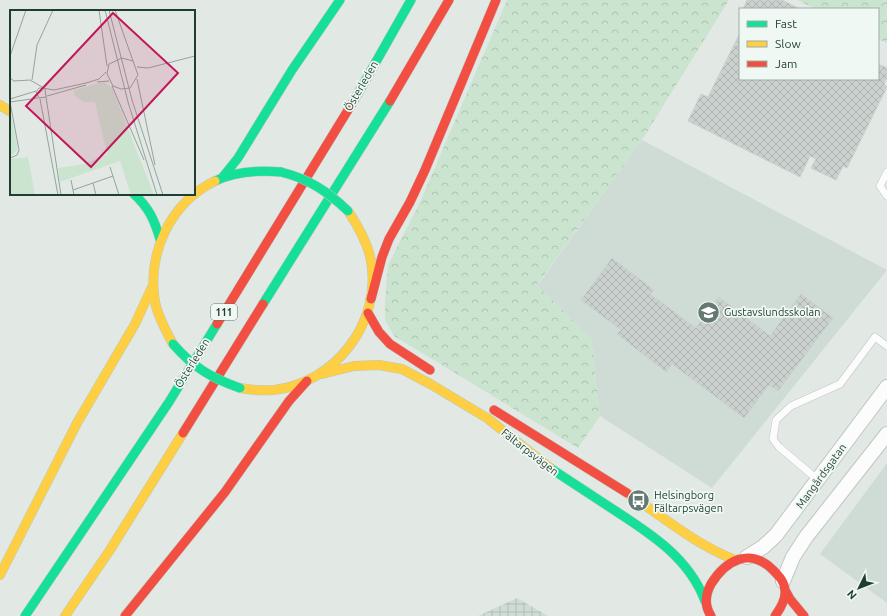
<svg xmlns="http://www.w3.org/2000/svg" width="887" height="616" font-family="Ubuntu,sans-serif">
  <defs>
    <pattern id="industrial-grid" width="8" height="8" patternUnits="userSpaceOnUse"><rect width="8" height="8" fill="#cfdbd5"/><path d="M0 4h8M4 0v8" fill="none" stroke="#b1bdb7"/></pattern>
    <pattern id="park-crowns" width="20" height="18" patternUnits="userSpaceOnUse"><rect width="20" height="18" fill="#cae4d0"/><path d="M2 6a3 3 0 1 1 6 0M12 15a3 3 0 1 1 6 0" fill="none" stroke="#adc4b3"/></pattern>
    <pattern id="building-cross-hatch" width="8" height="8" patternUnits="userSpaceOnUse"><rect width="8" height="8" fill="#cad1ce"/><path d="M0 0l8 8M0 8l8-8" fill="none" stroke="#adb4b1"/></pattern>
  </defs>
  <rect width="100%" height="100%" fill="#e2e9e5"/>
  <path fill="#cfdbd5" d="M642,140L887,270L712,488L600,416L591,338L537,286Z
    M887,463V603L820,554Z"/>
  <path fill="url(#industrial-grid)" d="M517,598L548,616H478Z"/>
  <path fill="url(#park-crowns)" d="M507,0H729L642,140L537,285L591,338L600,416L578,448L394,336L385,320V301L388,265L420,202Z
    M797,0H887V43L878,39V9H816Z"/>
  <path fill="url(#building-cross-hatch)" stroke="#cbd2ce" d="M747,0H782L800,9H743Z
    M740,33V79H878V64L887,68V78L884,84L887,87L847,168L843,166L836,180L811,168L816,159L810,156L800,177L688,121L701,94L708,97Z
    M612,258L654,290L650,294L696,328L719,297L770,336L801,294L833,318L778,391L769,385L744,418L672,364L666,372L617,334L621,330L581,300Z"/>
  <g fill="none" stroke-linecap="round" stroke-linejoin="round">
    <defs>
      <path id="lane" d="M887,172L880,186L887,196
        M817,479L779,447L773,439L776,420L791,406L840,384L875,337L887,346"/>
      <path id="street" d="M747,557L763,547L776,535L887,387
        M783,581L793,557L806,537L887,434"/>
      <path id="fast" d="M356,97L411,0
        M222,178L238,158L292,70L340,0
        M215,181C236,171 258,170 281,172
        M134,194C149,208 154,219 160,239
        M263,304L390,101
        M550,468C570,481 591,495 611,508C648,532 689,557 705,601
        M25,616L169,402L217,324"/>
      <path id="slow" d="M0,105L11,112
        M173,344C166,331 158,317 155,302C147,253 170,203 215,181
        M322,374L354,366L379,365L402,369L432,385L487,418L550,468
        M240,388C251,390 262,391 274,390C335,383 382,323 371,261C368,243 358,226 348,211
        M627,493C663,517 695,544 735,560
        M0,575L77,423L135,324L153,285
        M65,616L110,550L183,433"/>
      <path id="jam" d="M390,101L449,0
        M371,299L382,257L389,239L410,202L425,170L496,0
        M368,313L379,332L390,344L430,370
        M217,324L356,97
        M494,410L627,493
        M183,433L263,304
        M785,590L790,599L804,616
        M125,616L225,492L289,401L307,381
        M711,616C704,605 705,595 711,584C726,560 750,547 773,570C779,576 785,582 785,591C786,600 780,609 775,616"/>
    </defs>
    <use href="#lane" stroke="#bfc6c2" stroke-width="8"/>
    <use href="#street" stroke="#bfc6c2" stroke-width="16"/>
    <use href="#fast" stroke="#bec6c2" stroke-width="10"/>
    <use href="#slow" stroke="#bec6c2" stroke-width="10"/>
    <use href="#jam" stroke="#bec6c2" stroke-width="10"/>
    <use href="#lane" stroke="#fbfcfb" stroke-width="7"/>
    <use href="#street" stroke="#fbfcfb" stroke-width="14"/>
    <use href="#fast" stroke="#16e098" stroke-width="9"/>
    <use href="#slow" stroke="#ffcf43" stroke-width="9"/>
    <use href="#jam" stroke="#f24e42" stroke-width="9"/>
    <defs>
      <path id="fast-bridge" d="M281,172C309,179 327,191 348,211
        M173,344C193,367 211,378 240,388"/>
    </defs>
    <use href="#fast-bridge" stroke="#bec6c2" stroke-width="10" stroke-linecap="butt"/>
    <use href="#fast-bridge" stroke="#16e098" stroke-width="9"/>
  </g>
  <defs>
    <symbol id="school-disc" viewBox="-11 -11 22 22"><circle r="9.5" fill="#637971" stroke="#f0f8f3"/><path d="M0-5L7-2L0 1L-7-2ZM-4 1L0 2.5L4 1V4Q0 6-4 4Z" fill="#fff"/></symbol>
    <symbol id="bus-disc" viewBox="-11 -11 22 22"><circle r="9.5" fill="#637971" stroke="#f0f8f3"/><path d="M-5-6H5V4H4V6H2V4H-2V6H-4V4H-5ZM-3.5-4V0h7V-4ZM-3.5 1.2v1.5H-2V1.2ZM2 1.2v1.5H3.5V1.2Z" fill="#fff"/></symbol>
  </defs>
  <g fill-rule="evenodd">
    <use href="#school-disc" x="696" y="300" width="25" height="25"/>
    <use href="#bus-disc" x="626" y="488" width="25" height="25"/>
  </g>
  <g text-anchor="middle" stroke-width="3.5" stroke-linejoin="round" paint-order="stroke">
    <rect fill="#f0f8f3" stroke="#5e756c" stroke-width="1" x="211" y="304" width="26" height="16" rx="3"/>
    <g font-size="10" font-weight="bold" fill="#1f3d32">
      <text x="224" y="316">111</text>
    </g>
    <g font-size="11" fill="#1f3d32" stroke="#f0f8f3">
      <text transform="translate(361 86) rotate(-60)" y="4">Österleden</text>
      <text transform="translate(192 363) rotate(-58)" y="4">Österleden</text>
      <text transform="translate(530 452) rotate(38)" y="4">Fältarpsvägen</text>
      <text transform="translate(821 476) rotate(-54)" y="4">Mangårdsgatan</text>
    </g>
    <g font-size="11" fill="#1f3d32" stroke="#f0f8f3" text-anchor="start">
      <text x="724" y="316">Gustavslundsskolan</text>
      <text x="654" y="499">Helsingborg<tspan x="654" dy="13">Fältarpsvägen</tspan></text>
    </g>
  </g>
  <g transform="translate(10 10)">
    <rect width="185" height="185" fill="#e2e9e5"/>
    <path d="M11,148L17,185H0V149Z" fill="#cae4d0"/>
    <path d="M0,99L7,135V141L0,146Z" fill="#cae4d0"/>
    <path d="M94,72L102,78L144,185H121L110,151L50,172L48,158L74,154L97,144L85,92H74L65,86L64,80ZM18,147L21,163L25,185H17L11,148Z" fill="#cae4d0"/>
    <path fill="none" stroke="#94a49d" stroke-width="1" d="M89,0L97,56M95,0L118,92L147,185M99,0L122,90L153,185M105,0L128,65L120,78L111,79L103,76L97,64L99,54L112,48L123,51M0,46L16,0M127,57L138,58L185,46M0,68L4,71L20,70L34,78M127,69L145,155M22,70L27,35L43,0M87,72L99,71M102,76L134,150M35,79L36,87L29,88L26,82L29,78H33L44,80L76,73L89,69L96,62M37,86L76,75M36,87L51,185M0,89L26,81M30,89L48,185M0,92L9,140L7,145L0,148M0,92L28,88M100,157L109,185M61,170L64,185M83,173L86,185M63,180L103,166"/>
    <path fill="#c2185b" fill-opacity="0.15" stroke="#c2185b" stroke-width="2" d="M103,3L168,63L81,157L16,96Z"/>
    <rect width="185" height="185" fill="none" stroke="#1f3d32" stroke-width="2"/>
  </g>
  <rect x="739" y="8" width="140" height="72" fill="#f0f8f3" stroke="#9cada6"/>
  <rect x="747" y="21" width="20" height="6" fill="#16e098" stroke="#9cada6"/>
  <text x="775" y="28" font-size="12" fill="#1f3d32">Fast</text>
  <rect x="747" y="41" width="20" height="6" fill="#ffcf43" stroke="#9cada6"/>
  <text x="775" y="48" font-size="12" fill="#1f3d32">Slow</text>
  <rect x="747" y="61" width="20" height="6" fill="#f24e42" stroke="#9cada6"/>
  <text x="775" y="68" font-size="12" fill="#1f3d32">Jam</text>
  <g transform="translate(859 588) rotate(227)" stroke="#f0f8f3" stroke-width="3" paint-order="stroke">
  <path d="M0-3L7 15L0 10L-7 15Z" fill="#1f3d32"/>
  <text y="-6" font-size="11" font-weight="bold" text-anchor="middle" fill="#1f3d32">N</text>
  </g>
</svg>
